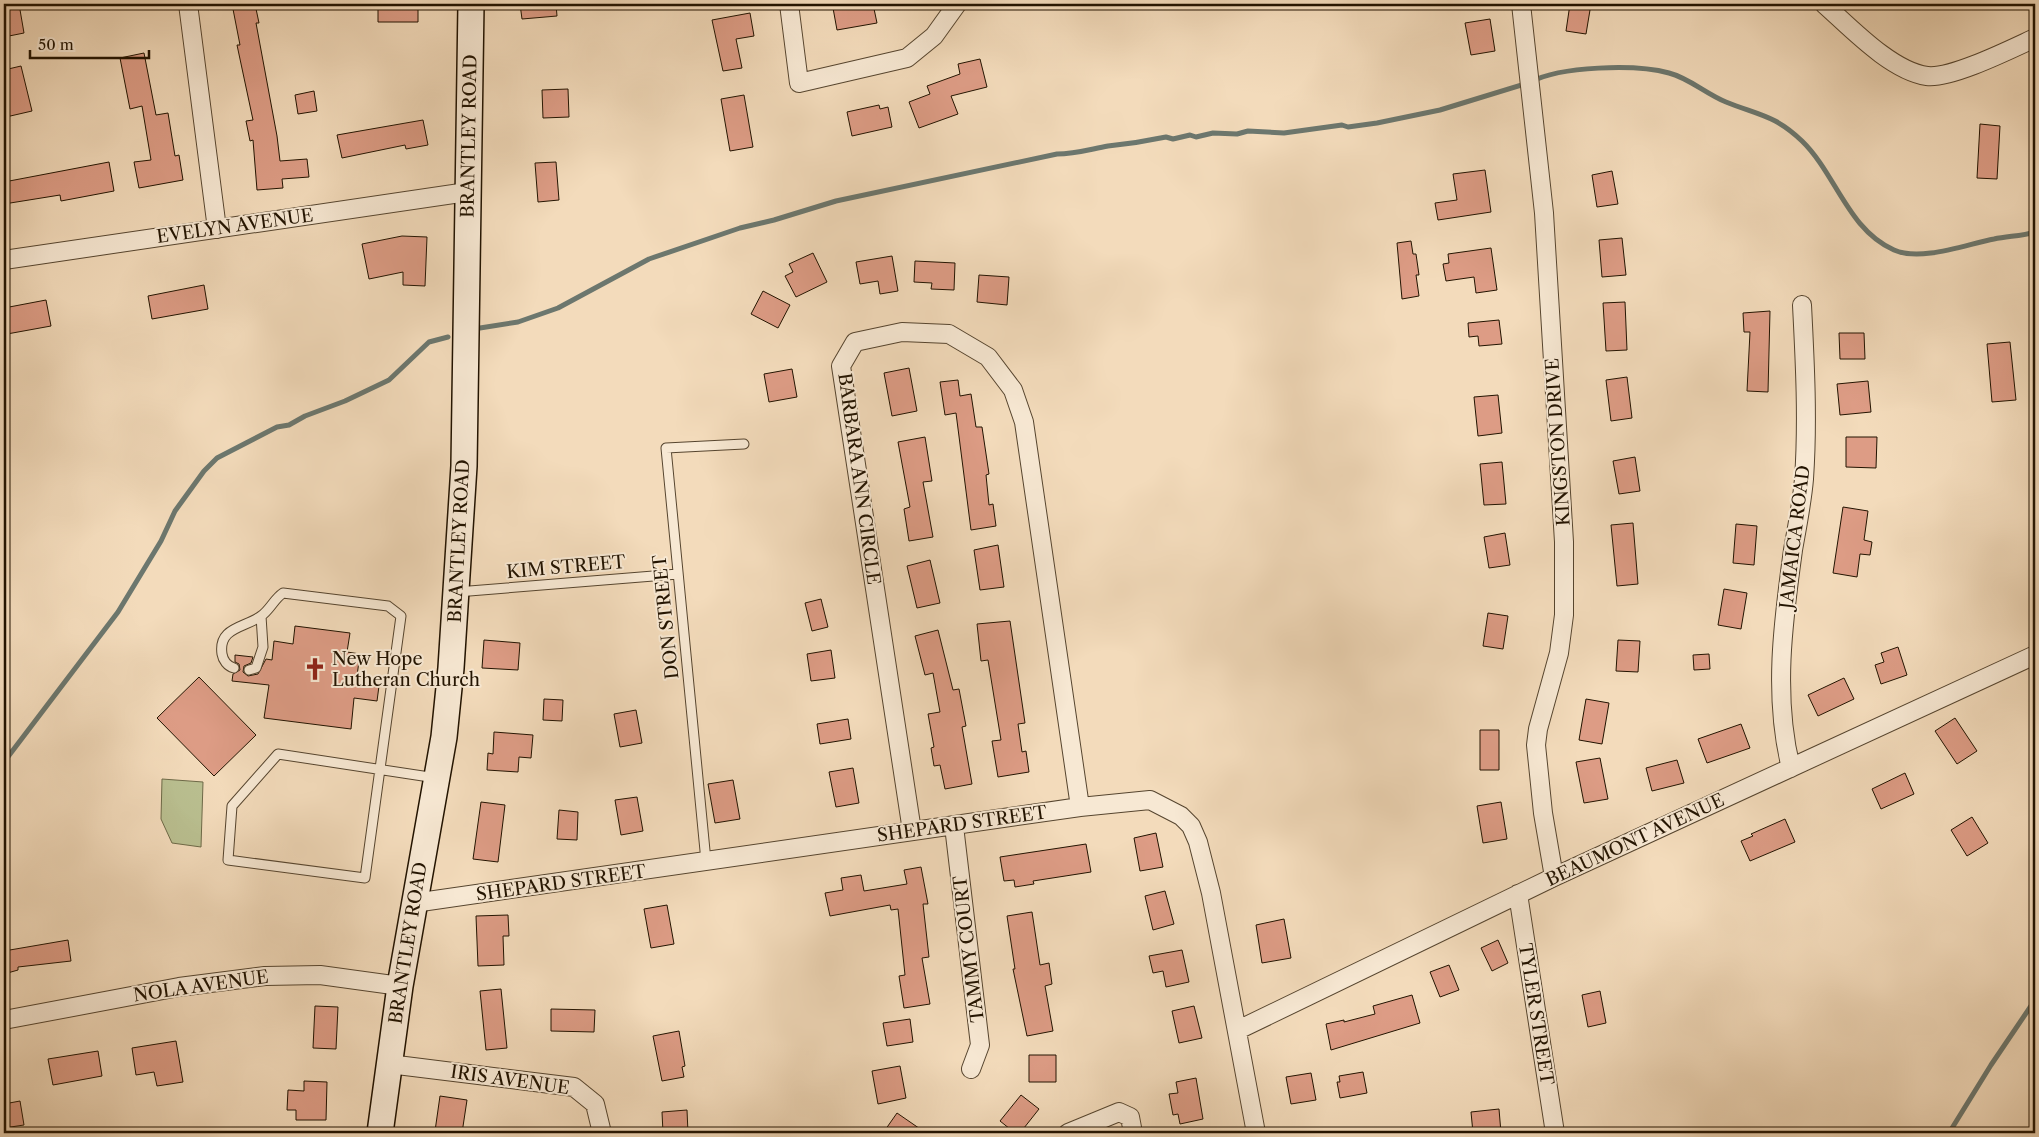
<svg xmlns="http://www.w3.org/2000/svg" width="2039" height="1137" font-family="'Libre Caslon Text',serif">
  <rect width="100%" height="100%" fill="#f3dbbb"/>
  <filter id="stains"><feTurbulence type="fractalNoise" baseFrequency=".004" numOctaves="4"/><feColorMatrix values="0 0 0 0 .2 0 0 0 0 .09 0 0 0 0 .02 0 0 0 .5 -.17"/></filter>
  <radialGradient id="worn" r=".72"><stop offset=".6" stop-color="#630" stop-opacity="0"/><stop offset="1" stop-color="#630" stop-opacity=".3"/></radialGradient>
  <path fill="#bac091" stroke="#6e6a48" d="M162,779L203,782L201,847L172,843L161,819Z"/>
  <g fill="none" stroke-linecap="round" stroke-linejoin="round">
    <path stroke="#6c776e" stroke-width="5" d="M480,328L518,322L558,308L649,259L740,228L774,220L836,201L1057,154C1075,154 1091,149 1108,146C1128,144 1147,141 1166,137L1173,139L1190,135L1196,137L1213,133L1237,134L1248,131L1284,133L1342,125L1348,127L1377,123L1440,110L1531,82C1560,66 1636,64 1669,73C1689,78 1706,94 1726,102C1758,115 1775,115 1802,141C1836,174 1848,230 1894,250C1921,262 1967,244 1994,239C2008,236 2022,236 2035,232
      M4,762L118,612L161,541L175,511L204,471L217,458L277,427L289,425L305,416L345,401L389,380L429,342L448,337
      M1949,1133L1991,1065L2035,1000"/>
  </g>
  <path fill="#dd9c85" stroke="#221300" d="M4,4H19L24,33L4,37Z
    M232,4H255L259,23H256L277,136L280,161L307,159L309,177L282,179L283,188L257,190L253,140L250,141L246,121L253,120L237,45H240Z
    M378,4H418V22H378Z
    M520,4H556L557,16L522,19Z
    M858,4H873L877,23L837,30L833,8Z
    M1570,4H1591L1586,34L1566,31Z
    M750,13L754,36L736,39L742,68L723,71L712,20Z
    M1490,19L1495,51L1471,55L1465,23Z
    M144,53L156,115L168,113L175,156L179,155L183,180L139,188L134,162L151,160L142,106L130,109L120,58Z
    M980,59L987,87L951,96L958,114L919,128L909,102L930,94L927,86L960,74L958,64Z
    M21,66L32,111L6,117L4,106V70Z
    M568,89L569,117L543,118L542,90Z
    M314,91L317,111L298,114L295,95Z
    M744,95L753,147L730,151L721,99Z
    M879,105L880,109L888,107L892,127L852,136L847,112Z
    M423,120L428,145L406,149L405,145L342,158L337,135Z
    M1980,124L2000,126L1997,179L1977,178Z
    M109,162L114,191L61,201L60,195L4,204V182Z
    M556,162L559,200L538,202L535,163Z
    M1485,170L1491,212L1438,220L1435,203L1457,200L1453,174Z
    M1612,171L1618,204L1597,207L1592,175Z
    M402,236L427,237L425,286L403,285V272L369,279L362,244Z
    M1622,238L1626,275L1602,277L1599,240Z
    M1411,241L1413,254H1416L1419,275H1416L1419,296L1402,299L1397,243Z
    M1491,248L1497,290L1476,293L1474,277L1446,281L1443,264L1449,263L1448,254Z
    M813,253L827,282L796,297L785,276L793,272L789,264Z
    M892,256L898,291L880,294L878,281L860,284L856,262Z
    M915,261L955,263L954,290L931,289L932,283L914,282Z
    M979,275L1009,277L1007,305L977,302Z
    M204,285L208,309L152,319L148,296Z
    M763,291L790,305L778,328L751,314Z
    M46,300L51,326L7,334L4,308Z
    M1625,302L1627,350L1606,351L1603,303Z
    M1770,311L1768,392L1747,391L1750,332H1744L1743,313Z
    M1499,320L1502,344L1479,346L1478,336L1469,337L1468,323Z
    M1839,333H1864L1865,359H1840Z
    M2010,342L2016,400L1992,402L1987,344Z
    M909,368L917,411L892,416L884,373Z
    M792,369L797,397L769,402L764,374Z
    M1627,377L1632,418L1611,421L1606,380Z
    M958,380L960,396L971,394L976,427H982L989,474L986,475L989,505L993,504L996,526L971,530L956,413L945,415L940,382Z
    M1868,381L1871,412L1840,415L1837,384Z
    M1498,395L1502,433L1478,436L1474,397Z
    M925,437L932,481L923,482L933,537L909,541L904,509L910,507L898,442Z
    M1846,437H1877L1876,468L1846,467Z
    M1635,457L1640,491L1619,494L1613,461Z
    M1502,462L1506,504L1484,505L1480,464Z
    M1843,507L1868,511L1864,540L1872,542L1870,555L1860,554L1857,577L1833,573Z
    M1633,523L1638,584L1617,586L1611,525Z
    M1736,524L1757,526L1754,565L1733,563Z
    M1505,533L1510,565L1489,568L1484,537Z
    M998,545L1004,587L980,590L974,550Z
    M930,560L940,603L917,608L907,566Z
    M1724,589L1747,593L1741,629L1718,625Z
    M821,599L828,627L812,631L805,603Z
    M1488,613L1508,616L1503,649L1483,646Z
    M1010,621L1025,723L1018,724L1022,752L1026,751L1029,772L998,777L992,741L1001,740L988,660L981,661L977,624Z
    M295,626L350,633L347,652L360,654L356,683L379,686L377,701L354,698L351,729L264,718L269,685L232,681L233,674L240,670L239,664L235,662V655L253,657L251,663L244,666L243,672L248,676L258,674L266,659L272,660L274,641L293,644Z
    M938,630L953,690L959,689L966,726L962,727L972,784L945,789L940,765L934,766L931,748L934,747L928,714L940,712L933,673L925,675L915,636Z
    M484,640L520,643L518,670L482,668Z
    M1618,640L1640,641L1638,672L1616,671Z
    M1898,647L1907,675L1881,684L1875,665L1884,662L1881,653Z
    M831,650L835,678L811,681L807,654Z
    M1709,654L1710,669L1694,670L1693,655Z
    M199,677L256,735L214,776L157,718Z
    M1844,678L1854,699L1818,716L1808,695Z
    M544,699L563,700L562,721L543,720Z
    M1586,699L1609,703L1602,744L1579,740Z
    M636,710L642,743L620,747L614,714Z
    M1955,718L1977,751L1957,764L1935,731Z
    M848,719L851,739L820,744L817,724Z
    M1741,724L1750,748L1707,763L1698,739Z
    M1480,730H1499V770H1480Z
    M494,732L533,735L531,758L519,757L518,772L487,770L488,753L493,754Z
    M1600,758L1608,799L1584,803L1576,762Z
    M1677,760L1684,783L1652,791L1646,768Z
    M853,768L859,803L836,807L829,772Z
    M1905,773L1914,794L1881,809L1872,789Z
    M733,780L740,819L715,823L708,784Z
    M637,797L643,831L621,835L615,800Z
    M481,802L505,805L498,862L473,859Z
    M1501,802L1507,839L1483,843L1477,806Z
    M559,810L578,812L577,840L557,839Z
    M1972,817L1988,843L1967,856L1951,830Z
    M1785,819L1795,842L1750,861L1741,841L1753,836L1751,834Z
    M1156,833L1163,867L1140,871L1134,838Z
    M1086,844L1091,872L1033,881L1034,884L1015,887L1014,880L1004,881L1000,857Z
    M921,867L928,904H923L929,957L922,958L930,1004L904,1008L899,976L905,975L898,909L891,910L890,905L830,916L825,893L843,890L841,878L861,875L864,891L907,884L904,870Z
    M1165,891L1174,924L1153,930L1145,896Z
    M667,905L674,944L651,948L644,909Z
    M1032,912L1040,965L1049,963L1052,984L1045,986L1053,1031L1027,1036L1013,969H1015L1007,916Z
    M508,915L509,936H503L504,965L478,966L476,916Z
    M1284,919L1291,958L1262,963L1256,925Z
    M68,940L71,961L18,967V970L4,974V951Z
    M1498,940L1508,963L1492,971L1481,948Z
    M1182,950L1189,982L1166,987L1163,971L1153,973L1149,956Z
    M1449,965L1459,990L1440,997L1430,972Z
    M501,989L507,1048L486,1050L480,991Z
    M1600,991L1606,1023L1588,1027L1582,995Z
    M1412,995L1420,1023L1331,1050L1326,1024L1344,1020V1022L1375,1014L1373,1006Z
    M315,1006L338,1007L336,1049L313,1048Z
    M1194,1006L1202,1038L1179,1043L1172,1011Z
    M551,1009L595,1010L594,1032L551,1031Z
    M910,1019L913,1042L887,1046L883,1023Z
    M679,1031L685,1066L682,1067L684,1077L662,1081L653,1036Z
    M176,1041L183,1082L157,1086L154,1072L136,1075L132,1048Z
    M98,1051L102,1076L53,1085L48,1059Z
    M1029,1055H1056V1082H1029Z
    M900,1066L906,1098L878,1104L872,1071Z
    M1363,1072L1367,1093L1340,1098L1337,1082H1340L1339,1076Z
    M1311,1073L1316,1100L1291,1104L1286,1077Z
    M1196,1078L1203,1119L1180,1124L1178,1114L1173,1115L1169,1094L1178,1093L1176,1082Z
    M304,1081L327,1082L326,1120H296V1110H287L288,1090L304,1091Z
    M1021,1095L1039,1109L1020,1133H1015L1000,1121Z
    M440,1096L467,1100L462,1133L435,1131Z
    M20,1101L24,1125L4,1128V1104Z
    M1499,1109L1501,1133H1473L1471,1112Z
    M687,1110L688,1133H663L662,1112Z
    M897,1113L926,1133H883Z"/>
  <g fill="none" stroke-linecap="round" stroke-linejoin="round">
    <defs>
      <path id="lane" d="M457,592L678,574
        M234,668C227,666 223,660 222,654C218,627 245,628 261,616C270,610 274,599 283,593L388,606L401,616L365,878L228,860L232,806L278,754L436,778
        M249,670L256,668L263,647L261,616
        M706,861L666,448L744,444"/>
      <path id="street" d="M188,4L217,229
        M789,4L799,83L907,58L934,36L957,4
        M1521,4L1544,213L1564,542V615L1559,653L1538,729L1536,745L1543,813L1554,877
        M1824,4C1850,27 1891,71 1927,76C1951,79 2011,49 2035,38
        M4,260L467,192
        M1791,768C1773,697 1783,622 1793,550C1797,527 1802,503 1804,479C1808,421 1805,363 1802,305
        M954,826L980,1045L971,1069
        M912,831L841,366L855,342L902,332L949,334L988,357L1013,390L1024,422L1080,807
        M1518,894L1555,1133
        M414,903L1080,807L1150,800L1181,816L1191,826L1198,842L1211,893L1256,1133
        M4,1020L179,987L265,976L320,975L400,986
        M1238,1030L1554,877L2035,655
        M389,1064L574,1087L595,1104L602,1133
        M1068,1133L1119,1112L1130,1117L1133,1133"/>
      <path id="secondary" d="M380,1133L400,986L444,737L451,668L464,466L471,4"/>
    </defs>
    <use href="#lane" stroke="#56452f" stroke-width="11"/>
    <use href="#street" stroke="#56452f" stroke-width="20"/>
    <use href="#secondary" stroke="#221300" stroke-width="28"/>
    <use href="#lane" stroke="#f7e8d3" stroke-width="9"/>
    <use href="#street" stroke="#f7e8d3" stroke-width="18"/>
    <use href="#secondary" stroke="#f7e8d3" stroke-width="25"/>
  </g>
  <defs>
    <symbol id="church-bare" viewBox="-9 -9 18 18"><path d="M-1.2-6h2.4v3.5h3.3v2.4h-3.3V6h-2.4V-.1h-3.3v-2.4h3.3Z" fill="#8f2418" stroke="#f7e8d3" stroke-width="2.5" paint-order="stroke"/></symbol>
  </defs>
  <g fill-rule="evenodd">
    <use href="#church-bare" x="299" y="653" width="32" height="32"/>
  </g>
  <g text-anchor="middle" stroke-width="4" stroke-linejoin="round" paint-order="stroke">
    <g font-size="18" fill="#221300" stroke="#f7e8d3">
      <text transform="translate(469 136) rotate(-89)" y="6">BRANTLEY ROAD</text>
      <text transform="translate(235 226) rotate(-8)" y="6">EVELYN AVENUE</text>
      <text transform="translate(1558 442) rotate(-94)" y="6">KINGSTON DRIVE</text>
      <text transform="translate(859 479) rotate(82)" y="6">BARBARA ANN CIRCLE</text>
      <text transform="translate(1795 537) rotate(-83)" y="6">JAMAICA ROAD</text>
      <text transform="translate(459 541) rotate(-87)" y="6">BRANTLEY ROAD</text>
      <text transform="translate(566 567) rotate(-5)" y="6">KIM STREET</text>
      <text transform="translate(666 617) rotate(-96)" y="6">DON STREET</text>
      <text transform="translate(962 824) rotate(-8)" y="6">SHEPARD STREET</text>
      <text transform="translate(1635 840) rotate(-25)" y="6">BEAUMONT AVENUE</text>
      <text transform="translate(561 883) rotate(-8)" y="6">SHEPARD STREET</text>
      <text transform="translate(408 943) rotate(-81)" y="6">BRANTLEY ROAD</text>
      <text transform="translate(969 949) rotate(-97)" y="6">TAMMY COURT</text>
      <text transform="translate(201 986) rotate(-8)" y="6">NOLA AVENUE</text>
      <text transform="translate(1536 1014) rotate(81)" y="6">TYLER STREET</text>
      <text transform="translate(510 1080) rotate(8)" y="6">IRIS AVENUE</text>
    </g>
    <g font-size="18" fill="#221300" stroke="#f7e8d3" text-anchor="start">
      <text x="332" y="665">New Hope<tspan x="332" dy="21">Lutheran Church</tspan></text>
    </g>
  </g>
  <rect width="2039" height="1137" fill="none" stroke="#f3dbbb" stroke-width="20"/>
  <rect x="5" y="5" width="2029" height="1127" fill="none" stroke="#221300" stroke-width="2.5"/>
  <rect x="10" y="10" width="2019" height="1117" fill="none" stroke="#221300"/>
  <path d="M30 50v8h119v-8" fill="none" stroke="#221300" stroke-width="2.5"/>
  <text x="38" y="50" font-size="15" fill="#221300" stroke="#f7e8d3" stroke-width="4" paint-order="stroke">50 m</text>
  <rect width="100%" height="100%" filter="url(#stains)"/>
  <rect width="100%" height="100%" fill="url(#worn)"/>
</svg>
